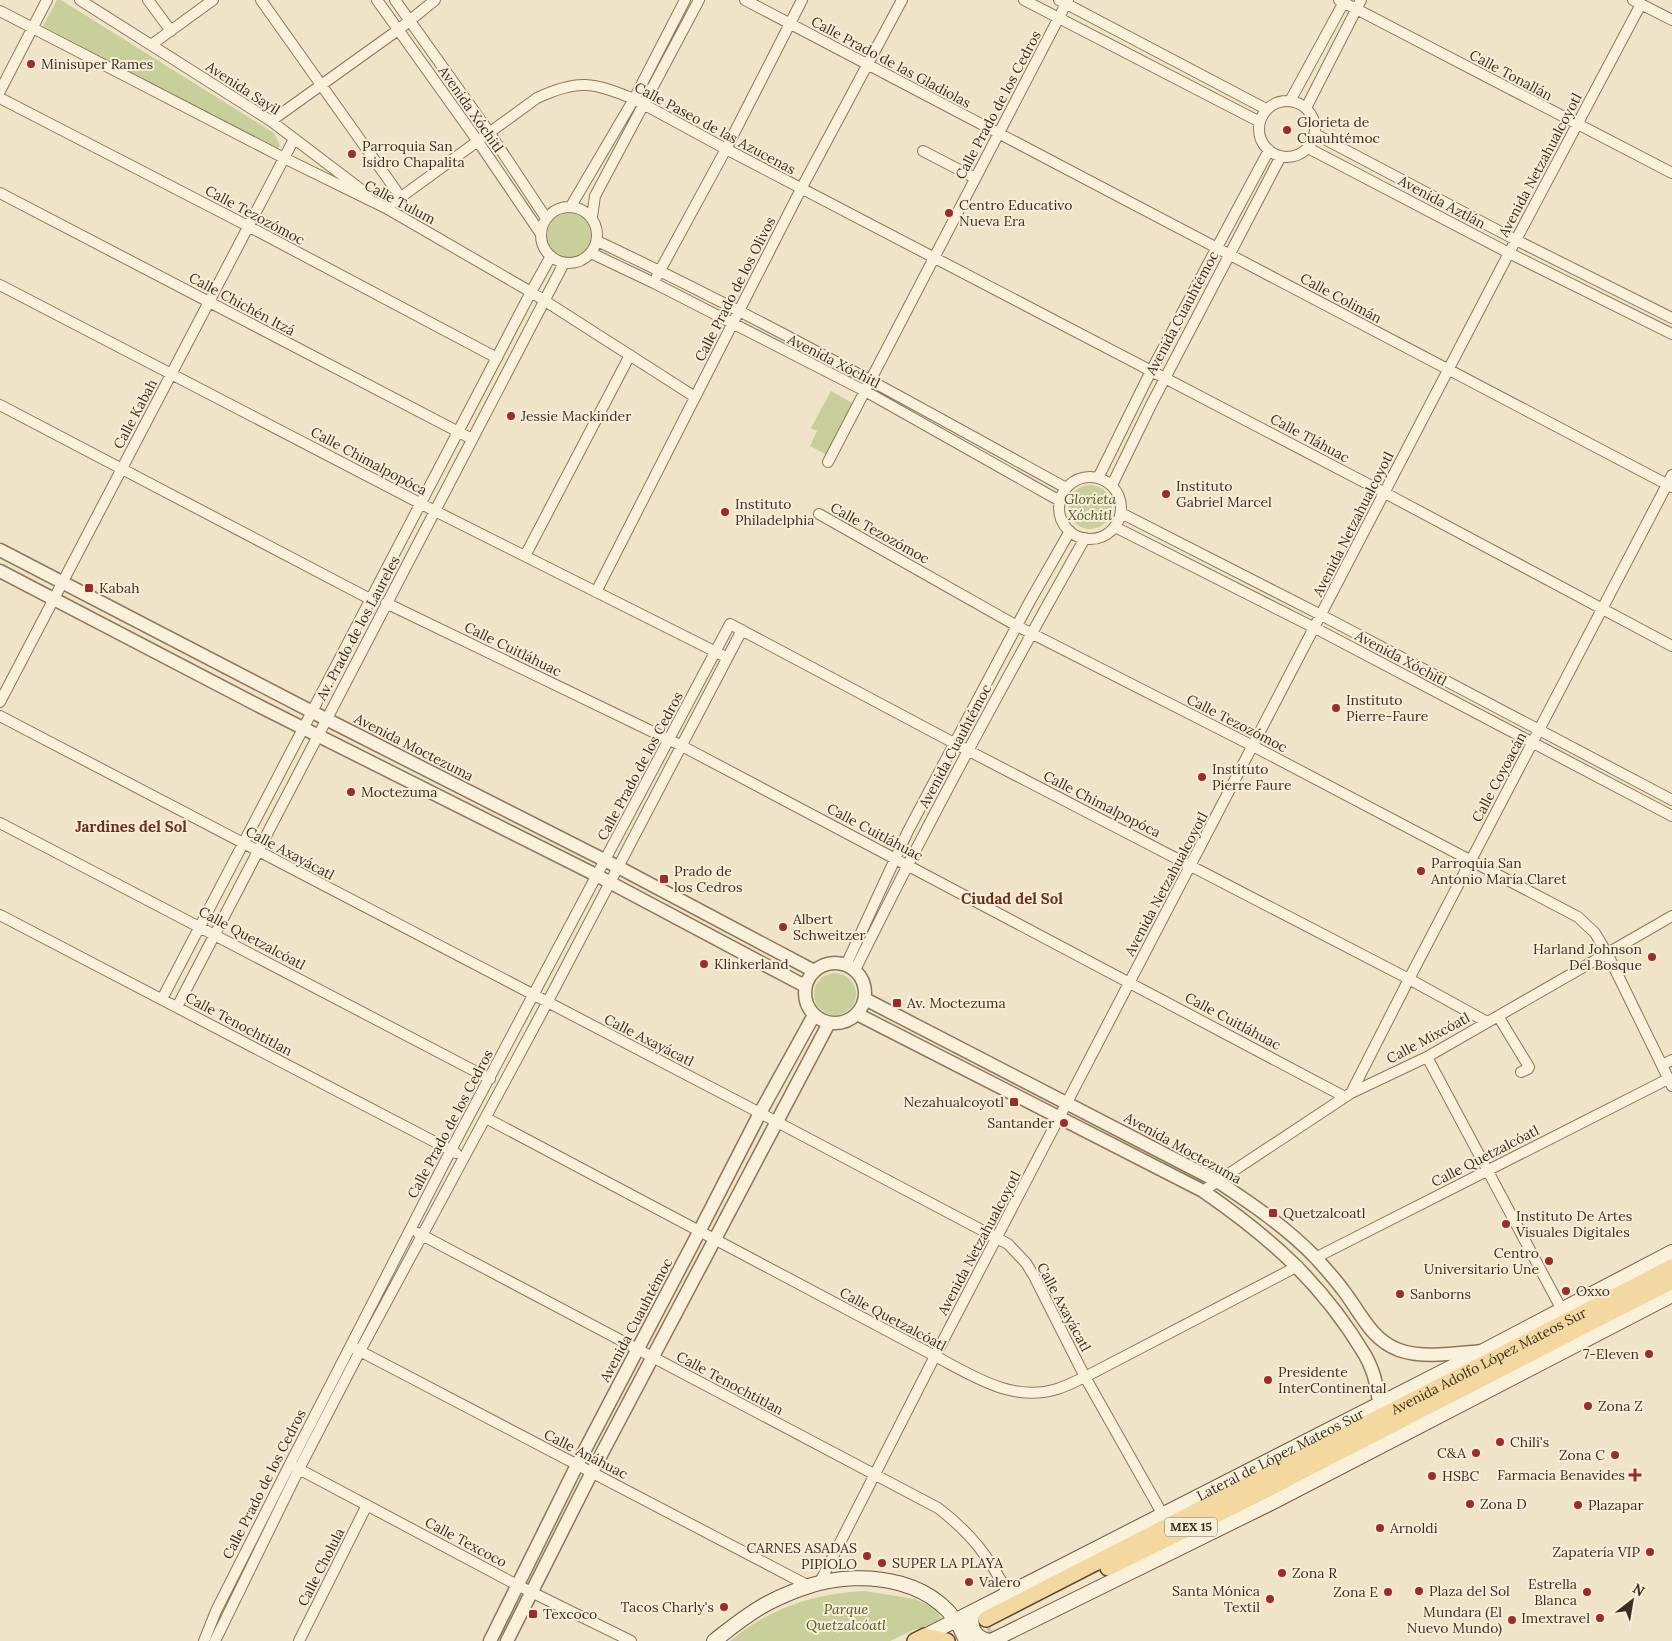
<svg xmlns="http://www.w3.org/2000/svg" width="1672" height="1641" font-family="Lora,serif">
  <rect width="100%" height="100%" fill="#f0e4c8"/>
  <path fill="#c9cf9b" d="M57,0H61L274,133L280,145L277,150L43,26Z
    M547 235a22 22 0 1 1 44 0a22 22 0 1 1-44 0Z
    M831,391L856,405L829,456L810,446L817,431L811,428Z
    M1068 507a22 22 0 1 1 44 0a22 22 0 1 1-44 0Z
    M814 994a21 21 0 1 1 42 0a21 21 0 1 1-42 0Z
    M864,1591L915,1599L935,1608L944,1623L913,1630L890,1641H730C770,1608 812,1594 864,1591Z"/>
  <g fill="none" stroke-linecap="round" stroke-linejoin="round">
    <path stroke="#ccc0a6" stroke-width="15" stroke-dasharray="15 8" stroke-linecap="butt" d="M966,1639L990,1627"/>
    <defs>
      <path id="minor" d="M80,0L271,121L367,194
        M148,0L171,31
        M261,0L400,196
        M377,0L477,140L541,234
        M395,0L489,132L546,218
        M745,0L1672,487
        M1024,0L1260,122
        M1059,0L1266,109
        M1339,0L1672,173
        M1633,0L1672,20
        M0,11L284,158L386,208L531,292L695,397
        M151,45L213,0
        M0,91L47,0
        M0,98L248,226L497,358
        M1290,101L1345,0
        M1259 129a28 28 0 1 1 56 0a28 28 0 1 1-56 0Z
        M1306,108L1361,0
        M271,121L398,30L435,0
        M1315,134L1516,240L1672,318
        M1308,148L1509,253L1672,334
        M923,151L975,178
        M0,193L472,439
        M571,206L634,99L685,0
        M541 235a28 28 0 1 1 56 0a28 28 0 1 1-56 0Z
        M386,208L537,98C578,79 592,82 634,99L726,149L1385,493L1672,646
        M592,217L595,196L699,0
        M597,241C757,316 912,403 1066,488
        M591,253L654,283L865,391L1060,501
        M657,276L726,149L802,0
        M0,285L435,511L722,655
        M0,405L370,599
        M828,462L1068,0
        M1059 508a31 31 0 1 1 62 0a31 31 0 1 1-62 0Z
        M1098,478L1151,371L1269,150
        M1112,485L1151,405L1281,156
        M1121,513L1321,615L1672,800
        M819,514L1017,626L1253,746L1578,917L1595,933L1607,953L1672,1086
        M1115,527L1315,628L1672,816
        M525,556L630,355
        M596,592L801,189L902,0
        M386,603L682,746L1345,1097
        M0,702L294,139
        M0,716L760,1113L1008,1244L1026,1263L1034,1276L1085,1377L1163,1515
        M0,823L490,1079
        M0,915L456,1153
        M846,965L908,831L1030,601L1070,531
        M855,970C927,824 1005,680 1085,538
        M162,999L531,292L551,256
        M177,1007L564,263
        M1498,1016L1529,1067L1528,1069L1521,1072
        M1427,1057L1562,1310
        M1662,1065L1672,1060
        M1351,1093L1409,979L1672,475
        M486,1118L935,1356C973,1376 1013,1403 1057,1389C1067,1386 1076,1381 1085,1377L1298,1266
        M1203,1191L1351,1093L1427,1057L1672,916
        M418,1233L938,1508C971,1533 990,1558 1008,1594
        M1315,1258L1668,1079
        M354,1348L809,1586
        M295,1467L517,1585L631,1641
        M819,1584L935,1356L1509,253L1641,4
        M204,1641L216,1611L290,1464L451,1150L730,624L969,751L1409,979L1487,1022
        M215,1641L299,1469L360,1351L547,1003L742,630
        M299,1641L367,1505"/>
      <path id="tertiary" d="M0,550L326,719L618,867L814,971
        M0,571L261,707L596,875L805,986
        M805 993a30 30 0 1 1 60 0a30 30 0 1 1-60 0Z
        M865,999L1217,1181C1252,1204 1287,1228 1316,1258C1325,1268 1335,1279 1343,1290C1361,1313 1371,1340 1399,1350C1423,1359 1458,1353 1483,1351
        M857,1014L1203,1191C1271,1238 1322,1283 1365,1355C1370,1364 1374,1374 1376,1384C1378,1395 1378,1403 1384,1413
        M490,1641L577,1465L699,1232L760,1113L814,1015
        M507,1641L592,1472L829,1023"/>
      <g id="secondary">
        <path d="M973,1612C968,1627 975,1638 990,1641"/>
        <path id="s1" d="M925,1636L1483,1351L1672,1252"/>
        <path d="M714,1641C732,1627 750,1612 770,1602C782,1596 796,1590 809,1586C865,1568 944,1579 966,1641"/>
        <path d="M991,1641L1273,1502L1672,1295"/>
      </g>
      <g id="primary">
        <path d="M1108,1568L1234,1506L1672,1281"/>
        <path id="s2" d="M986,1619L1672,1267"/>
        <path d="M915,1641L925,1636L947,1641"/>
      </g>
    </defs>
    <use href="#minor" stroke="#8d765c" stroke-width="12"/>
    <use href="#tertiary" stroke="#8d765c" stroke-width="15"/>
    <use href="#secondary" stroke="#6f573f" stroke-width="16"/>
    <use href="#primary" stroke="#5b4430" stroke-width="18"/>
    <use href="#minor" stroke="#faf1dc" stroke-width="10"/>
    <use href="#tertiary" stroke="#faf1dc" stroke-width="12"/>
    <use href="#secondary" stroke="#faf1dc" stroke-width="14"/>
    <use href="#primary" stroke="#f3d9a0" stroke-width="15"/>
  </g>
  <g fill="#9e2a2b" stroke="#f7eed8" stroke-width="2">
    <circle cx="31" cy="64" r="5"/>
    <circle cx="1287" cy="130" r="5"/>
    <circle cx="352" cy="154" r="5"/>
    <circle cx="949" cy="213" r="5"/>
    <circle cx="511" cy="416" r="5"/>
    <circle cx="1166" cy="494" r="5"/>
    <circle cx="725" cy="512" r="5"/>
    <rect x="84" y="583" width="10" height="10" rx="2.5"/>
    <circle cx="1336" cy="708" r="5"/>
    <circle cx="1202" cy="777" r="5"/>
    <circle cx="351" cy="792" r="5"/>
    <circle cx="1421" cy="871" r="5"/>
    <rect x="659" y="874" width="10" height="10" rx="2.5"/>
    <circle cx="783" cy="927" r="5"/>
    <circle cx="1652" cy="957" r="5"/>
    <circle cx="704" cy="964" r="5"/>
    <rect x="892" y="998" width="10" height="10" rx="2.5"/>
    <rect x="1009" y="1097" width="10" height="10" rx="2.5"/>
    <circle cx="1064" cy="1123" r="5"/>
    <rect x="1268" y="1208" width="10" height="10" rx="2.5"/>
    <circle cx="1506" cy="1224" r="5"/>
    <circle cx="1549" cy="1261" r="5"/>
    <circle cx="1566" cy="1291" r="5"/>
    <circle cx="1400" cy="1294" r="5"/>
    <circle cx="1649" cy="1354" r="5"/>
    <circle cx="1268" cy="1380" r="5"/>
    <circle cx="1588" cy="1406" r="5"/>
    <circle cx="1500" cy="1442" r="5"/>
    <circle cx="1476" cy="1453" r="5"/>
    <circle cx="1615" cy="1455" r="5"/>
    <path d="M1632.5 1467.5h5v5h5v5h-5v5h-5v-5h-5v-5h5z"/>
    <circle cx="1432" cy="1476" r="5"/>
    <circle cx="1470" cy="1504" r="5"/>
    <circle cx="1578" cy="1505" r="5"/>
    <circle cx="1380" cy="1528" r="5"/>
    <circle cx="1650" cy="1552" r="5"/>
    <circle cx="867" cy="1556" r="5"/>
    <circle cx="882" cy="1563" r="5"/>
    <circle cx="1282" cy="1573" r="5"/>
    <circle cx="969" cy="1582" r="5"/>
    <circle cx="1419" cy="1591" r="5"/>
    <circle cx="1388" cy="1592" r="5"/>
    <circle cx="1587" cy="1592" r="5"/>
    <circle cx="1270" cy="1599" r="5"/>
    <circle cx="724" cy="1607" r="5"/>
    <rect x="528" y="1609" width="10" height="10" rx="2.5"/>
    <circle cx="1600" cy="1618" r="5"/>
    <circle cx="1512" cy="1620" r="5"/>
  </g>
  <g text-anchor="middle" stroke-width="4" stroke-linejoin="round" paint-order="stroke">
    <rect fill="#f7eed8" stroke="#756857" stroke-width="1" x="1165" y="1517.5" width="52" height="19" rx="4"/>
    <g font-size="12" font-weight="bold" fill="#3d2e20">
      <text x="1191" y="1531">MEX 15</text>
    </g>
    <g font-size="14" fill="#3d2e20" stroke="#f7eed8">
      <text transform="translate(891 62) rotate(28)" y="5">Calle Prado de las Gladiolas</text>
      <text transform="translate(1511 75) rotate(28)" y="5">Calle Tonallán</text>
      <text transform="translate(243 88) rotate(33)" y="5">Avenida Sayil</text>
      <text transform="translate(998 105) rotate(-62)" y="5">Calle Prado de los Cedros</text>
      <text transform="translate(471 109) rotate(55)" y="5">Avenida Xóchitl</text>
      <text transform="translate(715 128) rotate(28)" y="5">Calle Paseo de las Azucenas</text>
      <text transform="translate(1540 165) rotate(-62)" y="5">Avenida Netzahualcoyotl</text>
      <text transform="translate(400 202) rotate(28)" y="5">Calle Tulum</text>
      <text transform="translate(1442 202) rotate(28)" y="5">Avenida Aztlán</text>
      <text transform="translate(255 215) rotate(28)" y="5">Calle Tezozómoc</text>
      <text transform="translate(735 289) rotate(-63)" y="5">Calle Prado de los Olivos</text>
      <text transform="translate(1341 298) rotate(28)" y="5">Calle Colimán</text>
      <text transform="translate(242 304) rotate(28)" y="5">Calle Chichén Itzá</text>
      <text transform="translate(1182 313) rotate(-62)" y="5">Avenida Cuauhtémoc</text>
      <text transform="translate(834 361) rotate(27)" y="5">Avenida Xóchitl</text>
      <text transform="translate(135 414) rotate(-62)" y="5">Calle Kabah</text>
      <text transform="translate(1310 438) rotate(28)" y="5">Calle Tláhuac</text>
      <text transform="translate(369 461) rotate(28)" y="5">Calle Chimalpopóca</text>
      <text transform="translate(1353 524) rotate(-63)" y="5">Avenida Netzahualcoyotl</text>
      <text transform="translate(880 533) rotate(29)" y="5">Calle Tezozómoc</text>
      <text transform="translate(358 628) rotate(-62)" y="5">Av. Prado de los Laureles</text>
      <text transform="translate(513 649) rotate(26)" y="5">Calle Cuitláhuac</text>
      <text transform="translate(1401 658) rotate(28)" y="5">Avenida Xóchitl</text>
      <text transform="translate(1237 723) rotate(27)" y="5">Calle Tezozómoc</text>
      <text transform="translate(955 746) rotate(-62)" y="5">Avenida Cuauhtémoc</text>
      <text transform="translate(414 747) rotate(27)" y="5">Avenida Moctezuma</text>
      <text transform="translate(640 766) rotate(-62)" y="5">Calle Prado de los Cedros</text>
      <text transform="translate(1499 777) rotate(-62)" y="5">Calle Coyoacán</text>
      <text transform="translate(1102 804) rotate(27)" y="5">Calle Chimalpopóca</text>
      <text transform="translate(875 832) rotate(28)" y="5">Calle Cuitláhuac</text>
      <text transform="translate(290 853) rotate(28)" y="5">Calle Axayácatl</text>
      <text transform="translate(1166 884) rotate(-62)" y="5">Avenida Netzahualcoyotl</text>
      <text transform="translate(252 938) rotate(28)" y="5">Calle Quetzalcóatl</text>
      <text transform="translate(1233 1021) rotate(28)" y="5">Calle Cuitláhuac</text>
      <text transform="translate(239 1024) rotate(28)" y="5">Calle Tenochtitlan</text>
      <text transform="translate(1428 1038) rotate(-28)" y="5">Calle Mixcóatl</text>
      <text transform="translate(649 1040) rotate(27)" y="5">Calle Axayácatl</text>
      <text transform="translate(450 1124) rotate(-62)" y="5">Calle Prado de los Cedros</text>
      <text transform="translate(1183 1148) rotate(29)" y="5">Avenida Moctezuma</text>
      <text transform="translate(1485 1156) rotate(-27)" y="5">Calle Quetzalcóatl</text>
      <text transform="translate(979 1243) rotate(-62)" y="5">Avenida Netzahualcoyotl</text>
      <text transform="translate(1064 1307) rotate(62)" y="5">Calle Axayácatl</text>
      <text transform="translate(893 1319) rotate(28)" y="5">Calle Quetzalcóatl</text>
      <text transform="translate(636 1320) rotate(-62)" y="5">Avenida Cuauhtémoc</text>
      <text dy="5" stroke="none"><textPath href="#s2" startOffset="565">Avenida Adolfo López Mateos Sur</textPath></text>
      <text transform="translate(730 1383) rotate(28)" y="5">Calle Tenochtitlan</text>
      <text transform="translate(586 1454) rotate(27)" y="5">Calle Anáhuac</text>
      <text dy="5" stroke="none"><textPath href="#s1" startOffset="399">Lateral de López Mateos Sur</textPath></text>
      <text transform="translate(264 1484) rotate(-63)" y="5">Calle Prado de los Cedros</text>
      <text transform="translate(466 1542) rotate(28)" y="5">Calle Texcoco</text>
      <text transform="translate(321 1567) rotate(-63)" y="5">Calle Cholula</text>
    </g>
    <g font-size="14" fill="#3d2e20" stroke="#f7eed8" text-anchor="start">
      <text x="41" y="69">Minisuper Rames</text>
      <text x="1297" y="127">Glorieta de<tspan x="1297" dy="16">Cuauhtémoc</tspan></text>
      <text x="362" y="151">Parroquia San<tspan x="362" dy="16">Isidro Chapalita</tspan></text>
      <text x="959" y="210">Centro Educativo<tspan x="959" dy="16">Nueva Era</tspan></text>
      <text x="521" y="421">Jessie Mackinder</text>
      <text x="1176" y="491">Instituto<tspan x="1176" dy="16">Gabriel Marcel</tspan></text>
      <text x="735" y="509">Instituto<tspan x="735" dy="16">Philadelphia</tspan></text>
      <text x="99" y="593">Kabah</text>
      <text x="1346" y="705">Instituto<tspan x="1346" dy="16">Pierre-Faure</tspan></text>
      <text x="1212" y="774">Instituto<tspan x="1212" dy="16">Pierre Faure</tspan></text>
      <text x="361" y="797">Moctezuma</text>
      <text x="1431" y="868">Parroquia San<tspan x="1431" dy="16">Antonio María Claret</tspan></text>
      <text x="674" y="876">Prado de<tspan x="674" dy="16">los Cedros</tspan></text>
      <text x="793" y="924">Albert<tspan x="793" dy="16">Schweitzer</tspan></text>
      <text x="1642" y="954" text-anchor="end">Harland Johnson<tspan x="1642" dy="16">Del Bosque</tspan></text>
      <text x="714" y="969">Klinkerland</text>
      <text x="907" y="1008">Av. Moctezuma</text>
      <text x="1004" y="1107" text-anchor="end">Nezahualcoyotl</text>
      <text x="1054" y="1128" text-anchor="end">Santander</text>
      <text x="1283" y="1218">Quetzalcoatl</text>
      <text x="1516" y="1221">Instituto De Artes<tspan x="1516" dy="16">Visuales Digitales</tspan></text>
      <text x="1539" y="1258" text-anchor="end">Centro<tspan x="1539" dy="16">Universitario Une</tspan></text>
      <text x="1576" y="1296">Oxxo</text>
      <text x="1410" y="1299">Sanborns</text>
      <text x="1639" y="1359" text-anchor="end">7-Eleven</text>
      <text x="1278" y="1377">Presidente<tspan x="1278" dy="16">InterContinental</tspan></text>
      <text x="1598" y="1411">Zona Z</text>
      <text x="1510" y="1447">Chili's</text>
      <text x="1466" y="1458" text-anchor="end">C&amp;A</text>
      <text x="1605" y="1460" text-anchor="end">Zona C</text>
      <text x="1625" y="1480" text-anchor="end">Farmacia Benavides</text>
      <text x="1442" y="1481">HSBC</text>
      <text x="1480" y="1509">Zona D</text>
      <text x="1588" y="1510">Plazapar</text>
      <text x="1390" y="1533">Arnoldi</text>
      <text x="857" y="1553" text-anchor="end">CARNES ASADAS<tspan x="857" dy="16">PIPIOLO</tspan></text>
      <text x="1640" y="1557" text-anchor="end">Zapatería VIP</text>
      <text x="892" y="1568">SUPER LA PLAYA</text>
      <text x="1292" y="1578">Zona R</text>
      <text x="979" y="1587">Valero</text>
      <text x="1577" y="1589" text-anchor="end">Estrella<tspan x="1577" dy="16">Blanca</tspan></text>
      <text x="1260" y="1596" text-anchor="end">Santa Mónica<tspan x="1260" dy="16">Textil</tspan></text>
      <text x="1429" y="1596">Plaza del Sol</text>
      <text x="1378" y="1597" text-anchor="end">Zona E</text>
      <text x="714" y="1612" text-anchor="end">Tacos Charly's</text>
      <text x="1502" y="1617" text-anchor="end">Mundara (El<tspan x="1502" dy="16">Nuevo Mundo)</tspan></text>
      <text x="543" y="1619">Texcoco</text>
      <text x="1590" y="1623" text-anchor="end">Imextravel</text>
    </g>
    <g font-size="14" font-style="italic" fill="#4d5a26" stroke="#f7eed8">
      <text x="1090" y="504">Glorieta<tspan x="1090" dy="16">Xóchitl</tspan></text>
      <text x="846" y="1614">Parque<tspan x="846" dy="16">Quetzalcóatl</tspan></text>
    </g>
    <g font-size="15" font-weight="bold" fill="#6b2e1e" stroke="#f7eed8">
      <text x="131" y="832">Jardines del Sol</text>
      <text x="1012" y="904">Ciudad del Sol</text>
    </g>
  </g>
  <g transform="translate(1632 1601) rotate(31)" stroke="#f7eed8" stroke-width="4" paint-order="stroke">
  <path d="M0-4L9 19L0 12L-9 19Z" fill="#3d2e20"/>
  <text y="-8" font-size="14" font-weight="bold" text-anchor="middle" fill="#3d2e20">N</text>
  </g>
</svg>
